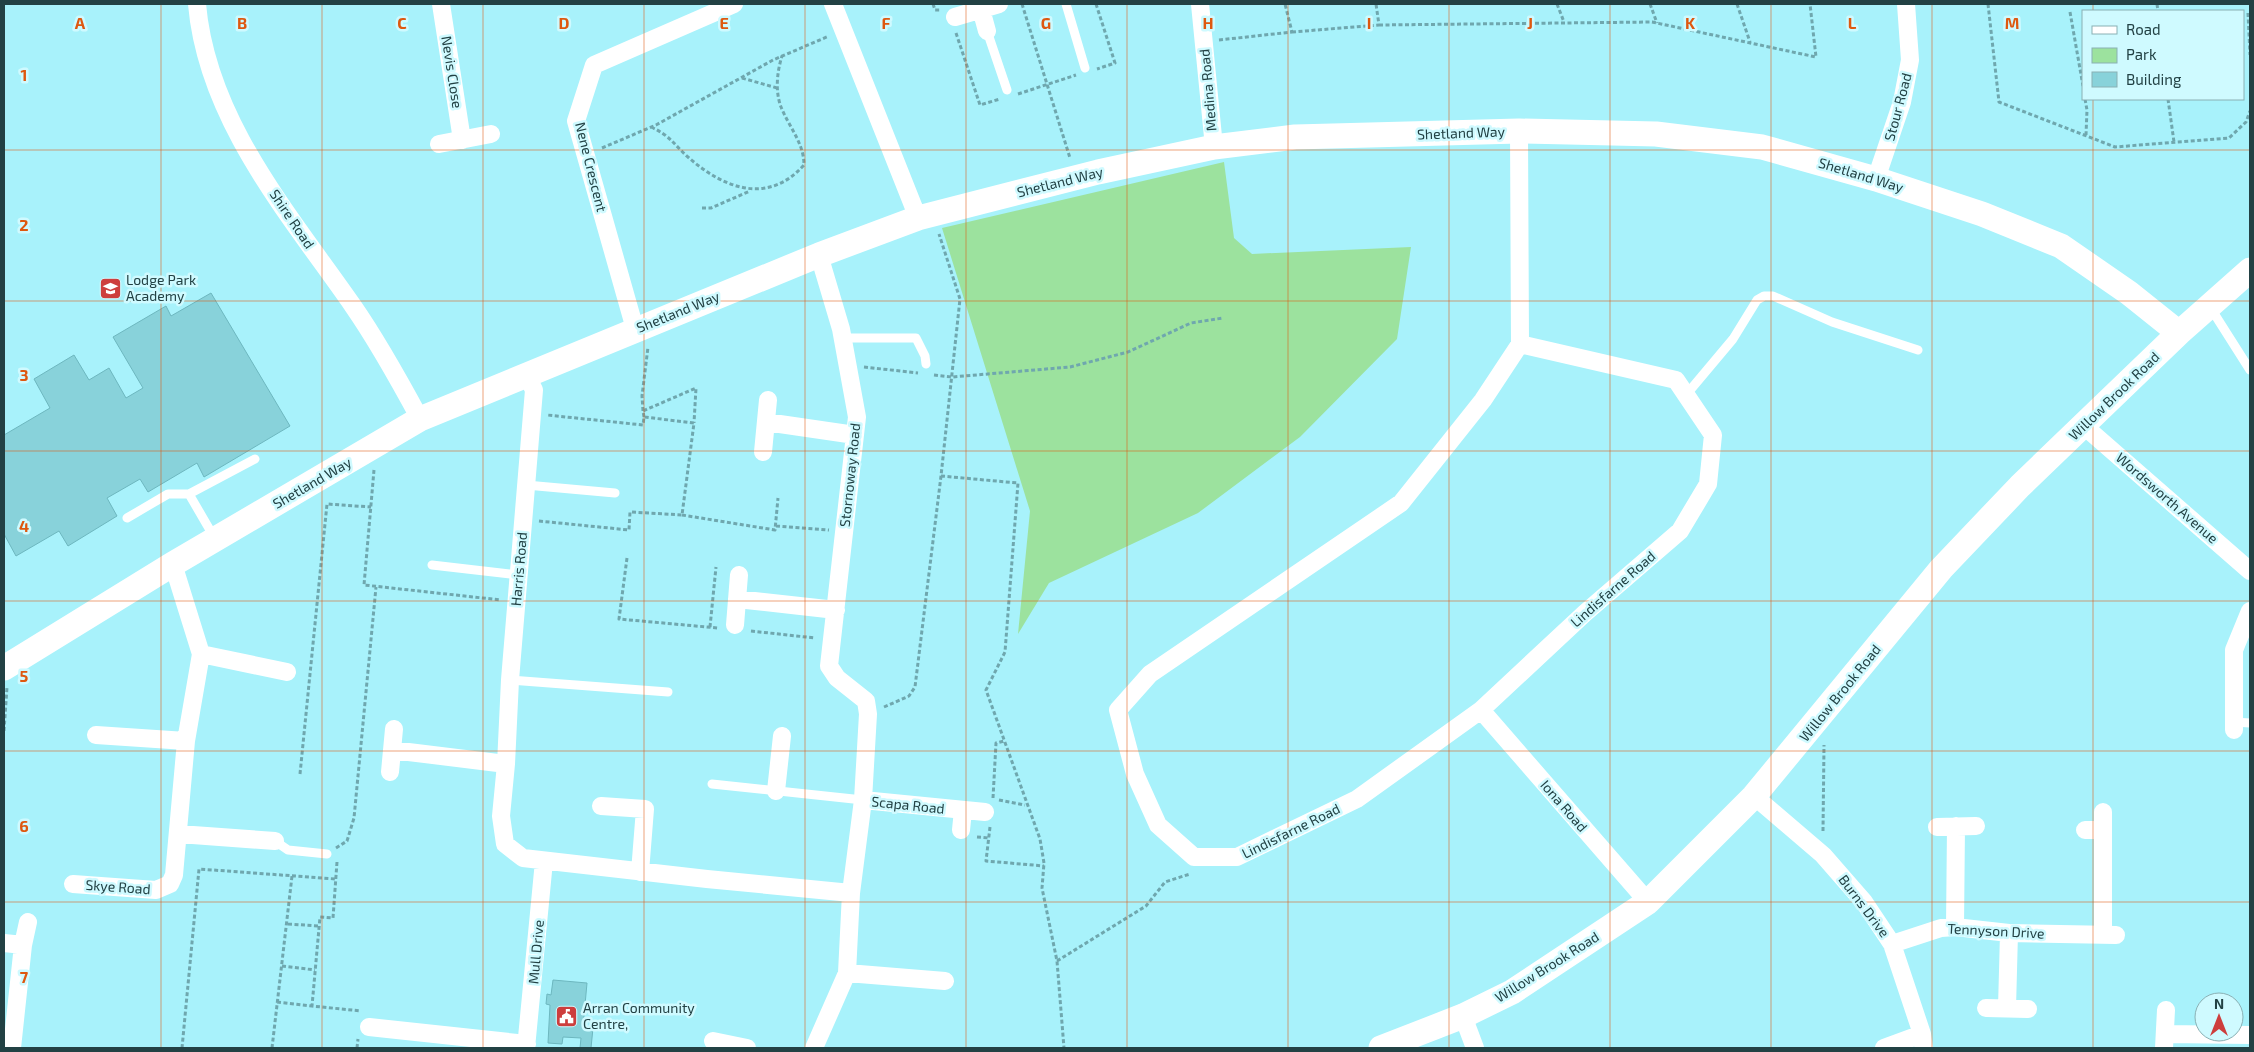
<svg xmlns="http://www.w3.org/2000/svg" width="2254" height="1052" font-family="'Exo 2',sans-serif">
  <rect width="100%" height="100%" fill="#a8f2fb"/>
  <path fill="#9ce29e" d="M1224,162L1234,238L1252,254L1411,247L1397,339L1300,437L1198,513L1049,583L1018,634L1030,511L942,228Z"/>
  <path fill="#88d2da" stroke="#6db7bf" d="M211,293L290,426L204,477L197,463L148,492L140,479L107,498L117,516L68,546L59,531L16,556L4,534V435L50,408L34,379L74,355L89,380L109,368L126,398L143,388L113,337L166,306L171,316Z
    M553,980L587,983L583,1027L593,1028L591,1048H580L581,1038L563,1037L562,1044L548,1043L550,1005L546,1004L547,994L551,995Z"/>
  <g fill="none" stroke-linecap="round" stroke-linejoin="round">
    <path stroke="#6fa7ae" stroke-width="3" stroke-dasharray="4 2.5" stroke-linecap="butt" d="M933,4L935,10H941
      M1022,4L1070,158
      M1096,4L1115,63L1097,69
      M1557,4L1564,22
      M1650,4L1657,23
      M1737,4L1750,42
      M1988,4L1999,102L2115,147L2229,138L2246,122L2250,111
      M2157,4L2158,11
      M2070,12L2083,86
      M2248,13L2250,55
      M1379,25L1652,22L1816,57L1810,4
      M1292,32L1379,25L1376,4
      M956,33L980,105L1000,99
      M1219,40L1292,32L1285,4
      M742,78L777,88
      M1018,94L1076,75
      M2085,99L2087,110L2086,135
      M2168,99L2174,142
      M651,127C671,136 674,145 689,158C725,189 768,205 804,165C804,143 789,127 781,107C775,91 777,72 782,56
      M602,148L656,125L773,60L829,36
      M702,208H711L750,191
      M864,367L918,373
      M934,375L952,377L1070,367L1128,352L1191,323L1223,318
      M643,411L642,396L648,347
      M644,417L643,411L696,388L694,423
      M374,470L364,585L501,600
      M941,476L1018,483L1005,652L986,690L1040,839L1044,863L1042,888L1057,961L1064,1048
      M682,515L775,530L778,498
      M539,521L629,530L630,512L682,515L694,423L644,417L643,425L547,415
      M776,526L829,530
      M627,558L619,619L718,628
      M710,627L716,567
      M751,631L815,638
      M884,707L909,696L915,687L941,476L960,299L939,234
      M4,731L7,687
      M300,774L327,504L371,507
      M993,798L996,743L1004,741
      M999,800L1025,805
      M990,827L986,861L1044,866
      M1823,831L1824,745
      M977,837L989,838
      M336,848L347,841L354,818L376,587
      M337,862L333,918L320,917L312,1006L361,1011
      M288,924L319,926
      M1057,961L1146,906L1165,882L1190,874
      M282,966L315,970
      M277,1002L312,1006
      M182,1048L199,869L336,879
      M272,1048L292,876
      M357,1048L358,1039"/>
    <path stroke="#fff" stroke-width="9" d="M1066,4L1085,68
      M987,31L1007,90
      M2210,307L2250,370
      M842,338H916L925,356L926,364
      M1686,395L1733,339L1757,300L1764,296H1773L1832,322L1918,350
      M526,485L615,493
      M127,518L168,494H189
      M214,537L189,494L255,459
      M432,565L519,575
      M510,680L668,692
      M2234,722L2250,723
      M712,784L863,800
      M275,841L288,850L327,854"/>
    <path stroke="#fff" stroke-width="18" d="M197,4C207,120 289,214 353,306C378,342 399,380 420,419
      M441,4L462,140
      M833,4L918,218
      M1200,4L1214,147
      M981,9L987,31
      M955,17L999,4
      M1519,131L1520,344L1676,380L1713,435L1708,484L1680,531L1585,613L1481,710L1357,799L1237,857H1194L1158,825L1135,774L1118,710L1150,674L1401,503L1483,400L1520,344
      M439,144L491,134
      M1876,179L1902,102L1910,60L1906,4
      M819,255L841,329L857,417L829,666L837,678L866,701L868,714L863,800
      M635,329L576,121L594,65L734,4
      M766,422L855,435
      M2084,426L2250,571
      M763,452L768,400
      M737,599L836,610
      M735,625L739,575
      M201,654L287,672
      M1481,710L1648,902
      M2234,730V650L2250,611
      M96,735L186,741
      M392,750L506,764L510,680L534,390L527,376
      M506,764L501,816L505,844L523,858L707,879L851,893
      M390,772L394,729
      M776,791L782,736
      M1754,796L1823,855L1864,902L1892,944L1922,1034L1924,1048
      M601,806L645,809L640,872
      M2103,812V934
      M1937,827L1976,826
      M961,830L963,810
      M2085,830H2103
      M179,834L275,841
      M73,884L156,890L170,884L174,875L186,741L201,654L173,564
      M1955,927L1956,826
      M4,943L23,945
      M1892,944L1941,928L1955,927L2009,933L2116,935
      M847,973L945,981
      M1986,1008L2028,1009
      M2007,1008L2009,933
      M1463,1016L1475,1048
      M369,1027L527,1044
      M2165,1034L2250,1035
      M713,1041L747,1048
      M12,1048L23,945L28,922
      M526,1048L544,861
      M814,1048L847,973L851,893L863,800L985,812
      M1884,1048L1922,1034
      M2164,1048L2166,1010"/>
    <path stroke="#fff" stroke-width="25" d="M4,668L173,564L420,419L819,255L918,218L1098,172L1214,147L1295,137L1519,131L1656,134L1762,147L1876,179L1982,214L2061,246L2129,293L2179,333
      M1381,1048L1463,1016L1512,992L1648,902L1754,796L1941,569L2020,486L2179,333L2250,270"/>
  </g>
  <path fill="none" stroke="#de580f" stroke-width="1" stroke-opacity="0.55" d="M161,4V1048M322,4V1048M483,4V1048M644,4V1048M805,4V1048M966,4V1048M1127,4V1048M1288,4V1048M1449,4V1048M1610,4V1048M1771,4V1048M1932,4V1048M2093,4V11M2093,99V1048M4,150H2250M4,301H2250M4,451H2250M4,601H2250M4,751H2250M4,902H2250"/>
  <defs>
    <symbol id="school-square" viewBox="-11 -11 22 22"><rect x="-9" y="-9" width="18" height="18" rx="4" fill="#cd3e3d" stroke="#cffaff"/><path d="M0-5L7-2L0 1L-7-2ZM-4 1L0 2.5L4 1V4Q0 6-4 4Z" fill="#fff"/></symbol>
    <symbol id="civic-square" viewBox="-11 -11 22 22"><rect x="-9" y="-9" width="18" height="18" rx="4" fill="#cd3e3d" stroke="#cffaff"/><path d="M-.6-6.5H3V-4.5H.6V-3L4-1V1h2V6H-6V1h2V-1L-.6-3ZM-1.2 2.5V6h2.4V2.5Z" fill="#fff"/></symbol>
  </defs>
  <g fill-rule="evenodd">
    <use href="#school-square" x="98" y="276" width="25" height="25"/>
    <use href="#civic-square" x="554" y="1004" width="25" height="25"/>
  </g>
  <g text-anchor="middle" stroke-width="5" stroke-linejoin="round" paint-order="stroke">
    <g font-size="14" fill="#224144" stroke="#cffaff">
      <text transform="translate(452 72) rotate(81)" y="5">Nevis Close</text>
      <text transform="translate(1208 90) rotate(-95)" y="5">Medina Road</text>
      <text transform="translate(1898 107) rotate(-75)" y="5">Stour Road</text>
      <text transform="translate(1461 133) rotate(-2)" y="5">Shetland Way</text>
      <text transform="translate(591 167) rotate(76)" y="5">Nene Crescent</text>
      <text transform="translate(1861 175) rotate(17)" y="5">Shetland Way</text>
      <text transform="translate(1060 182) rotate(-14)" y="5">Shetland Way</text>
      <text transform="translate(292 219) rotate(56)" y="5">Shire Road</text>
      <text transform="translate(678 312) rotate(-22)" y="5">Shetland Way</text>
      <text transform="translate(2114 396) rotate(-44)" y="5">Willow Brook Road</text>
      <text transform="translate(850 475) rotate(-84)" y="5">Stornoway Road</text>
      <text transform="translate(312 483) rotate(-30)" y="5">Shetland Way</text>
      <text transform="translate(2167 498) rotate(41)" y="5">Wordsworth Avenue</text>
      <text transform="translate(519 569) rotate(-85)" y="5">Harris Road</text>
      <text transform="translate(1613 589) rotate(-41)" y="5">Lindisfarne Road</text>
      <text transform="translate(1840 693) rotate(-51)" y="5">Willow Brook Road</text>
      <text transform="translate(908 805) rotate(6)" y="5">Scapa Road</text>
      <text transform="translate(1564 806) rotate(49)" y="5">Iona Road</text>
      <text transform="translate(1291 831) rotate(-26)" y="5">Lindisfarne Road</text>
      <text transform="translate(118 887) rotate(4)" y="5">Skye Road</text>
      <text transform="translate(1864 906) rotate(53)" y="5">Burns Drive</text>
      <text transform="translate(1996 931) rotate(3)" y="5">Tennyson Drive</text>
      <text transform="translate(536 952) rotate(-85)" y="5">Mull Drive</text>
      <text transform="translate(1547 967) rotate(-32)" y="5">Willow Brook Road</text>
    </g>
    <g font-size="14" fill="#224144" stroke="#cffaff" text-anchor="start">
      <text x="126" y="285">Lodge Park<tspan x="126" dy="16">Academy</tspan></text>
      <text x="583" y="1013">Arran Community<tspan x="583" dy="16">Centre,</tspan></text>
    </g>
  </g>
  <g font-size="16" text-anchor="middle" font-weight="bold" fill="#de580f" stroke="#cffaff" stroke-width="5" stroke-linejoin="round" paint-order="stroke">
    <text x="80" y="29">A</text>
    <text x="242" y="29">B</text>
    <text x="402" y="29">C</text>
    <text x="564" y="29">D</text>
    <text x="724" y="29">E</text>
    <text x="886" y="29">F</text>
    <text x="1046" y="29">G</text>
    <text x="1208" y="29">H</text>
    <text x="1369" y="29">I</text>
    <text x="1530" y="29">J</text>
    <text x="1690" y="29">K</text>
    <text x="1852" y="29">L</text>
    <text x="2012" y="29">M</text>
    <text x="24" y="81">1</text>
    <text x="24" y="231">2</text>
    <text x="24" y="381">3</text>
    <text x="24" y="532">4</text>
    <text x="24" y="682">5</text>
    <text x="24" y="832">6</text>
    <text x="24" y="983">7</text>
  </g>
  <rect width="2254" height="1052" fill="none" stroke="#224144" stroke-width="10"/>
  <rect x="2082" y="10" width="162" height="90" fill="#cffaff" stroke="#8ab0b4"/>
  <rect x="2092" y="26" width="25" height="8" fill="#ffffff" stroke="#8ab0b4"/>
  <text x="2126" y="35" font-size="15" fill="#224144">Road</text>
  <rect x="2092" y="48" width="25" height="15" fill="#9ce29e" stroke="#8ab0b4"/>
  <text x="2126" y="60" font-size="15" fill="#224144">Park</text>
  <rect x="2092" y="72" width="25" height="15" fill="#88d2da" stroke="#8ab0b4"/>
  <text x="2126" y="85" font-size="15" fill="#224144">Building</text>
  <g transform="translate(2219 1017)"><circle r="24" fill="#cffaff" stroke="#8ab0b4"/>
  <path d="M0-4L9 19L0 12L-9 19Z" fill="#cd3e3d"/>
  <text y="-8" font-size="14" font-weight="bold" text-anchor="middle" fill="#224144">N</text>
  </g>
</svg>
